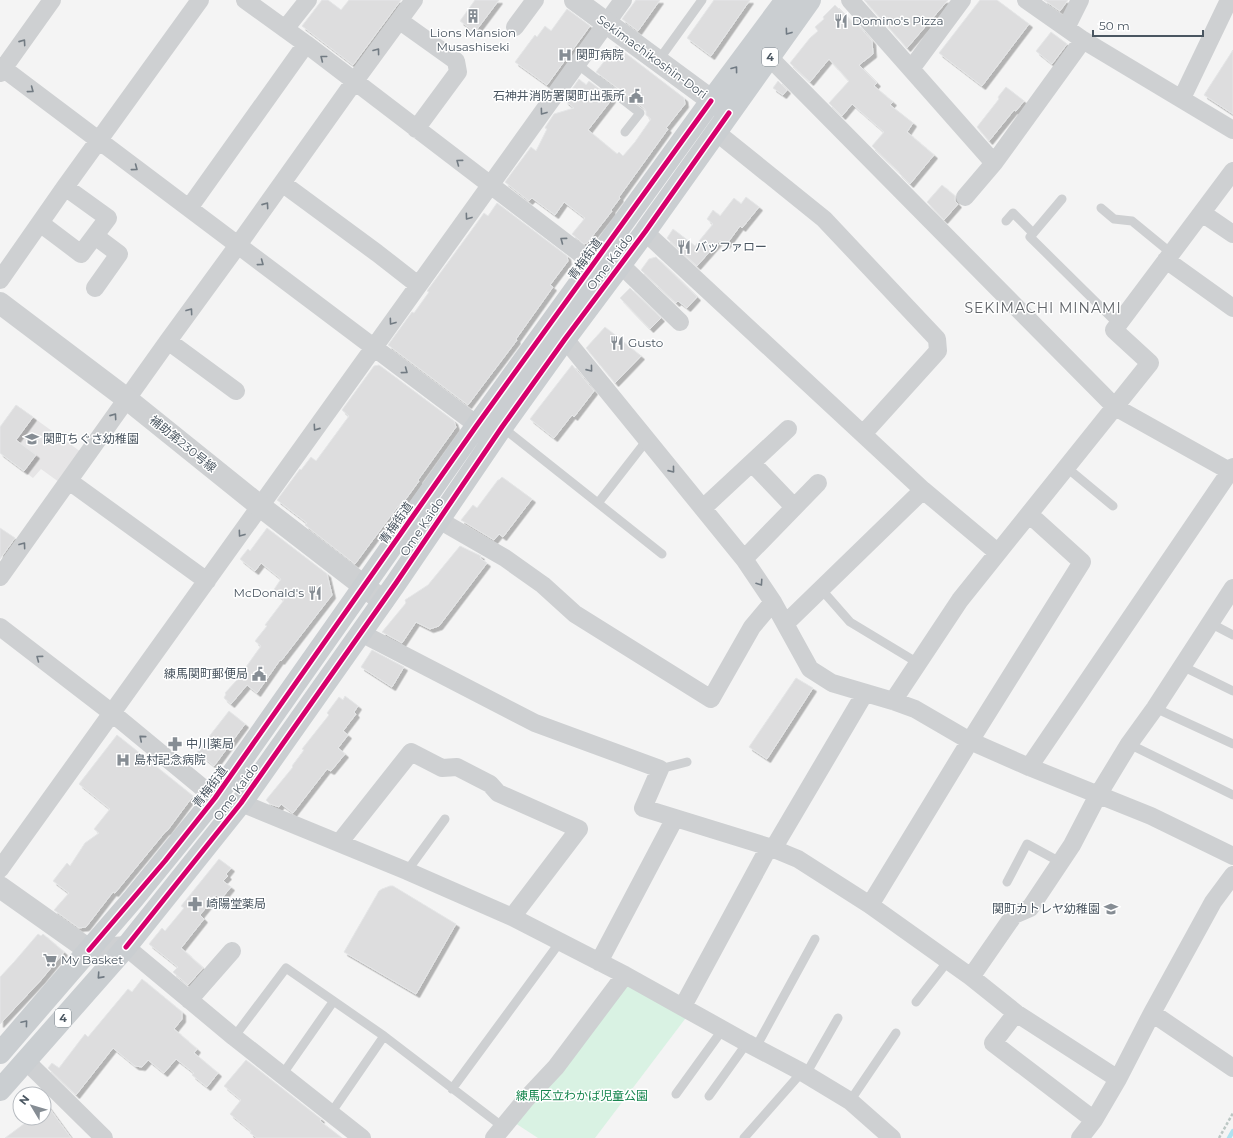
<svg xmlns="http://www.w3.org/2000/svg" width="1233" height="1138" font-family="Montserrat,'Noto Sans JP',sans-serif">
  <defs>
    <filter id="shadow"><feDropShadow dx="3.5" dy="3.5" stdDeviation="0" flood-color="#0004"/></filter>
  </defs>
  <rect width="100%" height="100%" fill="#f4f4f4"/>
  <path fill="#e6e5e6" d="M16,405L81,452L59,482L41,469L33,478L0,453V427Z"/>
  <path fill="#d9f2e3" d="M626,982L688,1015L595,1138H538L515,1123Z"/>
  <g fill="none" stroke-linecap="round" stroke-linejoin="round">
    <path stroke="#aee2f0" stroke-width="4.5" d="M1229,1138L1233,1131"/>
  </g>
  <path fill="#ddddde" stroke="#e5e6e7" filter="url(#shadow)" d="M322,0H328L341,10L349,0H401L353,65L302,26Z
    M475,0H499L475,32L460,21Z
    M636,0H660L638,31L622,19Z
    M714,0H750L711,56L687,38Z
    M864,0H948L907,48Z
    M980,0H997L1029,24L982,86L939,53Z
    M1044,0H1068L1060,11Z
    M835,5L855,26L857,24L872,41L873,54L859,65L877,83L874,86L893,102L890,105L913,123L907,132L934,155L910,184L899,173V172L872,146L884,132L852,104L842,116L829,103L849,81L829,59L810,82L790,63L810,38L818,31L815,27L824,19L823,17Z
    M567,9L590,26L547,85L515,62L535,35L537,37L545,26L551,31Z
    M1051,32L1067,44L1052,64L1036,51Z
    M616,46L684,98L685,104L666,128L668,129L619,197L620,198L611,210L612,211L587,243L584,244L572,234L585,218L564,202L555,215L532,198L529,201L505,182L531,147L536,151L547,129L545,128L546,126L554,114L574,108L565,101V99L579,79L586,85L589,81L612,99L588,130L617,154L619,152L623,156L635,142L651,119L646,115V111L644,108L596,72Z
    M1233,50V114L1204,95Z
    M778,81L787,90L783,95L773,88Z
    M1006,87L1024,101L1016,111L1014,110L989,141L977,127L999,99L998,97Z
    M942,185L955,196V201L958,204L944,220L927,202Z
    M746,197L759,207L742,228L740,226L726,245L720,240L697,266L667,238L673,229L695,246L713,224L707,219L713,210L720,216L734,198L741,204Z
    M497,203L567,256L568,261L550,285L553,287L516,339L517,340L468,405L388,345L412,312L414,313L429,292L427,291L471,231L484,213L488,216Z
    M656,257L697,297L687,308L678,301L676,303L641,270L649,259Z
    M630,288L661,318L650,329L620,298Z
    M605,327L641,356L615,383L586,348Z
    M379,365L454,421L456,427L418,480L419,481L400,507L398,506L355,564L305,525L307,523L277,500L300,469L301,470L311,457L316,461L349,416L342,410L374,366Z
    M572,365L594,391L574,417L572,415L554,438L530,419Z
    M16,405L33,417L16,440L36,455L24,471L0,453V427Z
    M502,477L532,499L503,537L499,534L494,540L461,520L473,505L477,508L498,480H499Z
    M0,528L15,538L0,559Z
    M267,528L327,574L332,595L281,661L280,660L257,693L247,685L231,704L224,698L226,694L225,693L236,681L261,646L255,641L267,626L265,625L284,600L273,591L281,579L261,563L255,571L240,559L248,549L250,551Z
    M460,546L481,556L480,558L487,563L439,626L430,629L416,622L402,643L382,632L406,603L405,600L428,585Z
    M372,650L404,667L392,687L361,667Z
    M796,678L813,688L767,759L749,747Z
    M345,696L358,706L354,712L356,714L343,731L348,735L338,748L345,754L331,771L327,769L293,813L281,804L279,807L270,804L266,800L293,767L292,766L304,750L302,749L329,715L327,713L339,697L343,700Z
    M229,711L245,724L214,766L197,752Z
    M117,735L193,796L167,831H166L115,893L113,892L86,927L79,928L54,910L69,893L53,881L67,863L70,866L85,843L99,833L94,829L110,809L79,784Z
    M219,859L231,868L226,874L228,876L223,881L231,887L221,899L216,895L200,915L204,919L181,948L203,968L188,985L173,972L178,967L149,944L162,928L165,931L184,908L181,906Z
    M390,886H393L456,924L416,994L344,952L379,891L382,889Z
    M38,934L41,936L43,934L64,952L41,980L0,1024V977L14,962Z
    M142,979L182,1012V1019L174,1029L197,1049L194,1053L218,1073L207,1087L192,1075L194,1073L176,1059L164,1073L148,1060L142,1067L135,1066L113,1048L76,1095L48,1068L52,1063L59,1068L85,1034L88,1037L128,989L132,992Z
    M246,1060L321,1119L320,1121L342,1138H257L250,1133L251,1131L230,1114L241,1100L224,1086Z
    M44,1101L71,1138H5L32,1118H44Z"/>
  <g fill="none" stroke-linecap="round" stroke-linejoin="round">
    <path stroke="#bcc7c4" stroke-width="2.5" stroke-dasharray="3 2" stroke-linecap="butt" d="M1219,1138L1233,1113"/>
    <path stroke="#ced0d2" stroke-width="9" d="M658,61L702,0
      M577,64L640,113L625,132
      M1062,199L1030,237L1118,324
      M1101,208L1114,219L1132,221L1171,253
      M1006,221L1013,213L1033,233
      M502,427L662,554
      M1066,467L1113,506
      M598,503L647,440
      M821,589L850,622L918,663
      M1210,623L1233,635
      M1182,666L1233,691
      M1155,708L1233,744
      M1129,744L1233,795
      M660,769L687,762
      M407,871L445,819
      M1007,882L1027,844L1060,862
      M916,1002L948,961
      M234,1037L286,968L384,1036L503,1127
      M756,1047L815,939
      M806,1074L838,1018
      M282,1075L333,1002
      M452,1089L560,942
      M676,1094L723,1029
      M709,1096L747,1043
      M850,1101L896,1033
      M331,1113L384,1036
      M744,1138L802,1072"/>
    <path stroke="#ced0d2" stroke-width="18" d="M245,0L306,44L594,264
      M850,0L994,163
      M1026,0L1083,40L1233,130
      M400,21L456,61L458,72L416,129
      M515,27L535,0
      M1066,28L1080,0
      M285,29L308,0
      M769,57L1115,407L1233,473
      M0,66L477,425
      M911,69L962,0
      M0,73L52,0
      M1182,98L1229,0
      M716,132L824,219L937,339L938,351L863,434
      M282,183L377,253L418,285
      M965,197L994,163L1083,40
      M189,208L306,44
      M1202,213L1233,234
      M40,223L81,254L108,218L65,187
      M645,232L923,490L997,552
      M95,236L119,254L95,288
      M1166,260L1233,308
      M621,265L680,322
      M0,280L65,187L200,0
      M565,339L744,559L773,602L810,669L832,683L893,701L915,709L970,741L1029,767L1151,816L1233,856
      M168,341L236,391
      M752,463L794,507
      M69,481L207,581
      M703,508L788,429
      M439,520L505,558L543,585L575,614L711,699L752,627L773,602
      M744,559L818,483
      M0,577L168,341L238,245L354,82L414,0
      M785,624L923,490
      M0,627L112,713L215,798
      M361,633L535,723L660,769L643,808L769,847L798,859L870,905L971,977L1016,1013L1118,1079
      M893,701L960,600L1029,514
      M1029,767L1233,467
      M241,803L407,871L512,917L625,975L747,1043L802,1072L850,1101L892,1138
      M339,843L411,752L442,768L457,767L490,784L498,793L579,829L512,917
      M773,849L865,693
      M0,869L623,0
      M870,905L970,741L1082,562L1029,514L1150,363L1114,330L1233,171
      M126,947L234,1037L362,1138
      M599,962L675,818
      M971,977L1014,915L1030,908L1072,845L1098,795L1129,744L1155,708L1233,588
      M189,1000L232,951
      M683,1006L769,847
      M1016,1013L993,1043L1094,1120
      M1152,1013L1233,1068
      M25,1060L104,1138
      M494,1138L526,1099L556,1067L625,975
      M1080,1138L1094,1120L1118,1079L1152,1013L1213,902L1233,875"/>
    <path stroke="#ced0d2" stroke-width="22" d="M575,0L726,111
      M0,303L127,399L260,506L383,601
      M0,887L89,950L126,947"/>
    <path stroke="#caced1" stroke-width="22" d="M0,1053L133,899L215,798L477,425L711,101L786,0
      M0,1090L126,947L241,803L396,583L502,427L565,339L645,232L810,0"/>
    <defs>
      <path id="cycleway" d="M126,947L241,803L396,583L502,427L565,339L645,232L729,113
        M89,950L165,861L215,798L477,425L711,101"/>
    </defs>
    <use href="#cycleway" stroke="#fff" stroke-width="8"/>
    <use href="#cycleway" stroke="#d6006c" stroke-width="5"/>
  </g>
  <defs><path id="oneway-chevron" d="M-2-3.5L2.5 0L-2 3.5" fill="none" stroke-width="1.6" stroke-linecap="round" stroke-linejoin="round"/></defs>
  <g stroke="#707a83">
    <use href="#oneway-chevron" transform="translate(788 32) rotate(126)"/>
    <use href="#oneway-chevron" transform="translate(735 69) rotate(-53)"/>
    <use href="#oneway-chevron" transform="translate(100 976) rotate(132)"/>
    <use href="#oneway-chevron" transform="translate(25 1023) rotate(-50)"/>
  </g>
  <g stroke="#727b83">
    <use href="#oneway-chevron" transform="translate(23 42) rotate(-55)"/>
    <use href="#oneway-chevron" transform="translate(377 51) rotate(-53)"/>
    <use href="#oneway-chevron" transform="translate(323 58) rotate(-142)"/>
    <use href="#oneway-chevron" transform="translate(31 90) rotate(37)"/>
    <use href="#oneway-chevron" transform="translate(543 112) rotate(126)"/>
    <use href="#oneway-chevron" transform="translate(459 162) rotate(-143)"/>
    <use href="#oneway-chevron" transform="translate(135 168) rotate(37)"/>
    <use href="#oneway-chevron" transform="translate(266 205) rotate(-55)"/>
    <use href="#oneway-chevron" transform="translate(468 217) rotate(126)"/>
    <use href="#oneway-chevron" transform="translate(563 240) rotate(-143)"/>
    <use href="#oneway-chevron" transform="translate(261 263) rotate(37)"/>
    <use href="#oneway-chevron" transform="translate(190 311) rotate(-54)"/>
    <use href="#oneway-chevron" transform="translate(392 322) rotate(126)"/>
    <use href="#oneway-chevron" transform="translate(590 369) rotate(51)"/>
    <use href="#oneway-chevron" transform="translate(405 371) rotate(37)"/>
    <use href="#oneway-chevron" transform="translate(114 416) rotate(-55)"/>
    <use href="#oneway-chevron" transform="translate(316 428) rotate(125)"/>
    <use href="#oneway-chevron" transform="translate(672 470) rotate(51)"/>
    <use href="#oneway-chevron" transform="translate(241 534) rotate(126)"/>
    <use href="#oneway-chevron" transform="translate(23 545) rotate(-54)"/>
    <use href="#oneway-chevron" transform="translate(760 583) rotate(56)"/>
    <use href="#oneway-chevron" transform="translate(39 658) rotate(-143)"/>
    <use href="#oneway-chevron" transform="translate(142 738) rotate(-140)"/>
  </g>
  <defs>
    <symbol id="building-bare" viewBox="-9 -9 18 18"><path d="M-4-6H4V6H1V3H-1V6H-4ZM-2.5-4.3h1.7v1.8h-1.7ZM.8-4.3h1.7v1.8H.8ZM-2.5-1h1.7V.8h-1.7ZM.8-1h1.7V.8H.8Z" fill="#868d94" stroke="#fff" stroke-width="2.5" paint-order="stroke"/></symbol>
    <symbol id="restaurant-bare" viewBox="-9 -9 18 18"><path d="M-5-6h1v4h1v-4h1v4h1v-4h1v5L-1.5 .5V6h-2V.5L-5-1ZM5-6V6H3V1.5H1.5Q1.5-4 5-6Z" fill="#868d94" stroke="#fff" stroke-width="2.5" paint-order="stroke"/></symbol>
    <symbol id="hospital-bare" viewBox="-9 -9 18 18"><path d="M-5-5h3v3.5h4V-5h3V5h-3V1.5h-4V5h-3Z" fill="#868d94" stroke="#fff" stroke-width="2.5" paint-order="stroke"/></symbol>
    <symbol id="civic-bare" viewBox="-9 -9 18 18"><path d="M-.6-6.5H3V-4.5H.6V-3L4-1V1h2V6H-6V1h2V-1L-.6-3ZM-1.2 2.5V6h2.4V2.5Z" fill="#868d94" stroke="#fff" stroke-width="2.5" paint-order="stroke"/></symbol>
    <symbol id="school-bare" viewBox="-9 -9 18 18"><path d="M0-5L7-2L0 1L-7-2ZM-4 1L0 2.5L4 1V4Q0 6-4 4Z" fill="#868d94" stroke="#fff" stroke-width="2.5" paint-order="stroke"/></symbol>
    <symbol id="pharmacy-bare" viewBox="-9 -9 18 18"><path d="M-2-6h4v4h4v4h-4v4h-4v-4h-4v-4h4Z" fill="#868d94" stroke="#fff" stroke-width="2.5" paint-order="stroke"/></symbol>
    <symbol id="supermarket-bare" viewBox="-9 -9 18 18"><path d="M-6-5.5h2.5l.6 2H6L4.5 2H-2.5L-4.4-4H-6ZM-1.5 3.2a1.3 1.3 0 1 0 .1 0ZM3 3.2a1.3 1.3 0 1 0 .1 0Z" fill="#868d94" stroke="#fff" stroke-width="2.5" paint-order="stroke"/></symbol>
  </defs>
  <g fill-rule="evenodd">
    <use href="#building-bare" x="463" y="6" width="20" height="20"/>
    <use href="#restaurant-bare" x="831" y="11" width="20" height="20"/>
    <use href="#hospital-bare" x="555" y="45" width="20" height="20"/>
    <use href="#civic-bare" x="626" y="86" width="20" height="20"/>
    <use href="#restaurant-bare" x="674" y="237" width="20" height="20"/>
    <use href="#restaurant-bare" x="607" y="333" width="20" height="20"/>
    <use href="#school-bare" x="22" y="429" width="20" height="20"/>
    <use href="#restaurant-bare" x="305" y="583" width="20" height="20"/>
    <use href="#civic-bare" x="249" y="664" width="20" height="20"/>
    <use href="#pharmacy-bare" x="165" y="734" width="20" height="20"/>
    <use href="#hospital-bare" x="113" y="750" width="20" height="20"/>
    <use href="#pharmacy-bare" x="185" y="894" width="20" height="20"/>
    <use href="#school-bare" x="1101" y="899" width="20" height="20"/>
    <use href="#supermarket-bare" x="40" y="950" width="20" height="20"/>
  </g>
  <g text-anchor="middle" stroke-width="3" stroke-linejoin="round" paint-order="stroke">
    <g fill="#fff" stroke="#808990" stroke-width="1">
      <rect x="762" y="48" width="16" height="18" rx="3"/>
      <rect x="55" y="1009" width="16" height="18" rx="3"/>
    </g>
    <g font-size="11" font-weight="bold" fill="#4a5661">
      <text x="770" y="61">4</text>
      <text x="63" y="1022">4</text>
    </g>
    <g font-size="12" fill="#4a5661" stroke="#fff" text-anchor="start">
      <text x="852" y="25">Domino's Pizza</text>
      <text x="473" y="37" text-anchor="middle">Lions Mansion<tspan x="473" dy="14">Musashiseki</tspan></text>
      <text x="576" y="59">関町病院</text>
      <text x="625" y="100" text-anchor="end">石神井消防署関町出張所</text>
      <text x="695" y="251">バッファロー</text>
      <text x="628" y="347">Gusto</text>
      <text x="43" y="443">関町ちぐさ幼稚園</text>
      <text x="304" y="597" text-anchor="end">McDonald's</text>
      <text x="248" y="678" text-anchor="end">練馬関町郵便局</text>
      <text x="186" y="748">中川薬局</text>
      <text x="134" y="764">島村記念病院</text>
      <text x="206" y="908">崎陽堂薬局</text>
      <text x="1100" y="913" text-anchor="end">関町カトレヤ幼稚園</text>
      <text x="61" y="964">My Basket</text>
    </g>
    <g font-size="12" fill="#4a5661" stroke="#fff">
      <text transform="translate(652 57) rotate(36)" y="4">Sekimachikoshin-Dori</text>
      <text transform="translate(585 259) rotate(-54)" y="4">青梅街道</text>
      <text transform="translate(610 262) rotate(-53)" y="4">Ome Kaido</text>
      <text transform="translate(183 444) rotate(39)" y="4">補助第230号線</text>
      <text transform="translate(396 523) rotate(-55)" y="4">青梅街道</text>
      <text transform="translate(422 527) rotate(-56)" y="4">Ome Kaido</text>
      <text transform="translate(210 787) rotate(-53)" y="4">青梅街道</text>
      <text transform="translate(236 792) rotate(-54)" y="4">Ome Kaido</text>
    </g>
    <g font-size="12" fill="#17864f" stroke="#fff">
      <text x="582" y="1100">練馬区立わかば児童公園</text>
    </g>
    <g font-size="14" letter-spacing="1" fill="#5f6368" stroke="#fff">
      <text x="1043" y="313">SEKIMACHI MINAMI</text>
    </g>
  </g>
  <g transform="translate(32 1106) rotate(308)"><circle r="19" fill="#ffffff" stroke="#b7bbc0"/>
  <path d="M0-3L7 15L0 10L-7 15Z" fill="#868d94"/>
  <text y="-6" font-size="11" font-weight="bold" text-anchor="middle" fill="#4a5661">N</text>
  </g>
  <path d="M1093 30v6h110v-6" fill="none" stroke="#4a5661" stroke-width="2"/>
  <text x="1099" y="30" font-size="12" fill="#4a5661" stroke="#ffffff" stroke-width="3" paint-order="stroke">50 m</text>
</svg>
